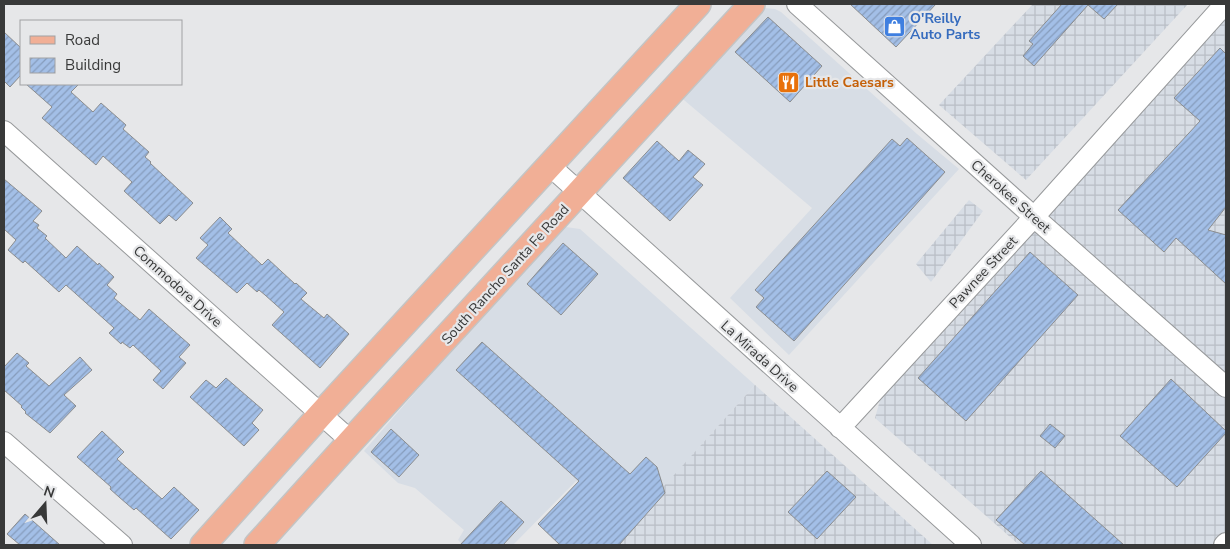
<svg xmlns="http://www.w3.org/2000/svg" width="1230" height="549" font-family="'Nunito Sans',sans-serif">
  <defs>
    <pattern id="industrial-grid" width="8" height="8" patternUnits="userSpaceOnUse" patternTransform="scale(1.25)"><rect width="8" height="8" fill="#d7dde5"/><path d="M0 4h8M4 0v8" fill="none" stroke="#b9bec5"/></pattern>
    <pattern id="building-hatch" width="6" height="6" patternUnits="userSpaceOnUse" patternTransform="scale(1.25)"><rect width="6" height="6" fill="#a3bfe7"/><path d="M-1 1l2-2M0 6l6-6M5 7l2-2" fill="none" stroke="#869cbc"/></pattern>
  </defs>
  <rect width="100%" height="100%" fill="#e6e7e9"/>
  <path fill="#d7dde5" d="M765,8L775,9L781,12L917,134L959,169L789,355L730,298L812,208L678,95L758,10Z
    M566,227L580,229L755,385L628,527L576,481L513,545H463L458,540L464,530L415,488L398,483L364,451L557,230Z"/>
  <path fill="url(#industrial-grid)" d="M1033,4H1188L1026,180L939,105Z
    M1226,19V545H1019L875,418L880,400Z
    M969,200L983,211L931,282L916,264Z
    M755,385L933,545H611Z"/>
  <path fill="url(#building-hatch)" stroke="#8b8d8f" d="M850,4H936L896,47Z
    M1062,4H1118L1104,19L1088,5L1034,66L1023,56L1033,44L1029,41Z
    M768,17L822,66L790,102L735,52Z
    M4,32L21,48V75L10,87L4,81Z
    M1220,48L1226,54V207L1208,230L1226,235V284L1176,238L1164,252L1118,210L1200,121L1174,98Z
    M26,84H79L71,92L93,112L101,103L126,125L123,129L149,152L145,157L151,162L150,163L193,203L176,221L169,215L160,224L124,191L132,182L103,156L96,165L42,118L52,107Z
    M907,138L945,172L794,341L756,307L764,298L755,290L892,139L900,146Z
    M657,141L679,161L688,150L705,164L693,177L703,185L670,221L623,178Z
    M4,179L42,211L33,221L39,225L37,228L47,236L45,238L66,258L77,246L98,265L99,263L114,277L107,285L117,294L114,298L140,320L149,309L190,345L179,357L186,363L163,389L153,380L161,371L133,345L130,348L122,342L121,344L109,333L114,328L66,285L59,292L25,261L23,263L8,250L16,240L4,229Z
    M220,217L232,229L228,233L262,265L268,259L295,284L296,283L307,293L301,299L324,318L327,314L349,334L320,368L272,325L284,312L265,295L259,290L257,292L247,283L237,293L196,258L208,245L200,238Z
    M563,243L598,274L561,315L527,284Z
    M1030,252L1078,295L966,421L918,378Z
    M482,342L630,474L646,457L657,467L665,493L619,545H560L538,524L579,481L456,370Z
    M17,353L29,363L26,366L49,386L80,357L92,370L64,395L76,406L50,433L25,413L26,412L21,407L22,406L4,390V367Z
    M226,378L263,410L252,423L259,430L244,446L190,397L206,380L216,388Z
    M1171,379L1226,431V433L1177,487L1120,436Z
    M1050,424L1065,436L1055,448L1040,436Z
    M391,429L419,455L399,477L371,452Z
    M102,431L124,452L117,459L162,499L174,487L199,510L171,539L136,508L134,510L119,497L110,489L111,487L77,457Z
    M827,471L856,497L817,539L788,512Z
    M1041,471L1124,545H1025L996,520Z
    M501,501L524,522L503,545H460Z
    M25,514L51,537L60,545H20L7,534Z"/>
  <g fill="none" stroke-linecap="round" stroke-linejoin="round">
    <defs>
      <path id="minor" d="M797,4L1034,217L1226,387
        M4,131L351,441
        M549,165L971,545
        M840,428L1034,217L1225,4
        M4,442L122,545
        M1224,545L1226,543"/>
      <path id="major" d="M203,545L321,414L698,4
        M257,545L351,441L752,4"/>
    </defs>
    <use href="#minor" stroke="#97999b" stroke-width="22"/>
    <use href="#major" stroke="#c3c4c4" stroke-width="28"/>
    <use href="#minor" stroke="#fff" stroke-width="20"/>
    <use href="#major" stroke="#f1af96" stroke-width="25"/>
  </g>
  <defs>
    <symbol id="shop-square" viewBox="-11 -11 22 22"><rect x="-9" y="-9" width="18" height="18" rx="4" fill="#3f7fe0" stroke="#e6e7e9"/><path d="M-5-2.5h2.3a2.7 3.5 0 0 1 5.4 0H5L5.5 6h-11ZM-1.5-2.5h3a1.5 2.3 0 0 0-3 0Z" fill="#fff"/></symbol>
    <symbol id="restaurant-square" viewBox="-11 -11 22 22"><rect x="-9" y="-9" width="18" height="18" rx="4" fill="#e8710a" stroke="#e6e7e9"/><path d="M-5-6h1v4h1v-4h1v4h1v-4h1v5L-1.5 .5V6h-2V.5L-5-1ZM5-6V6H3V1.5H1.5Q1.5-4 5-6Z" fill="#fff"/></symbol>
  </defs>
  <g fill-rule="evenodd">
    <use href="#shop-square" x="882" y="14" width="25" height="25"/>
    <use href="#restaurant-square" x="776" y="70" width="25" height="25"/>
  </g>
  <g text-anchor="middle" stroke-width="4.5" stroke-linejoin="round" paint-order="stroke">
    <g font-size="14" font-weight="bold" fill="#366cbe" stroke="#e6e7e9" text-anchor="start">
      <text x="910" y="23">O'Reilly<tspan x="910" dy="16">Auto Parts</tspan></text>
    </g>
    <g font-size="14" font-weight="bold" fill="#c56008" stroke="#e6e7e9" text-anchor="start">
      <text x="805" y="87">Little Caesars</text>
    </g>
    <g font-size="14" fill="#383939" stroke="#e6e7e9">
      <text transform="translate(1011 196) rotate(42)" y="5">Cherokee Street</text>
      <text transform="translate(983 272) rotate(-47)" y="5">Pawnee Street</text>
      <text transform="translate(505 274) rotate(-48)" y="5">South Rancho Santa Fe Road</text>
      <text transform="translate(178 286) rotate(42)" y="5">Commodore Drive</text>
      <text transform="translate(760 356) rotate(42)" y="5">La Mirada Drive</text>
    </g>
  </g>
  <rect width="1230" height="549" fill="none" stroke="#383939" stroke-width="10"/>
  <rect x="20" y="20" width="162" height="65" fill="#e6e7e9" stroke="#a0a1a3"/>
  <rect x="30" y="36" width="25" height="8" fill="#f1af96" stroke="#a0a1a3"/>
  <text x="65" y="45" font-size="15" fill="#383939">Road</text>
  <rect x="30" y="58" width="25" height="15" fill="url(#building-hatch)" stroke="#a0a1a3"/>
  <text x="65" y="70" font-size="15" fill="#383939">Building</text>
  <g transform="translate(45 504) rotate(19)" stroke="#e6e7e9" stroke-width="4" paint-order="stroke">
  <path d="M0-4L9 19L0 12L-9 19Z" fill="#383939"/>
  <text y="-8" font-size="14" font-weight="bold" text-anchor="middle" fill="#383939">N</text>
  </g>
</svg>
